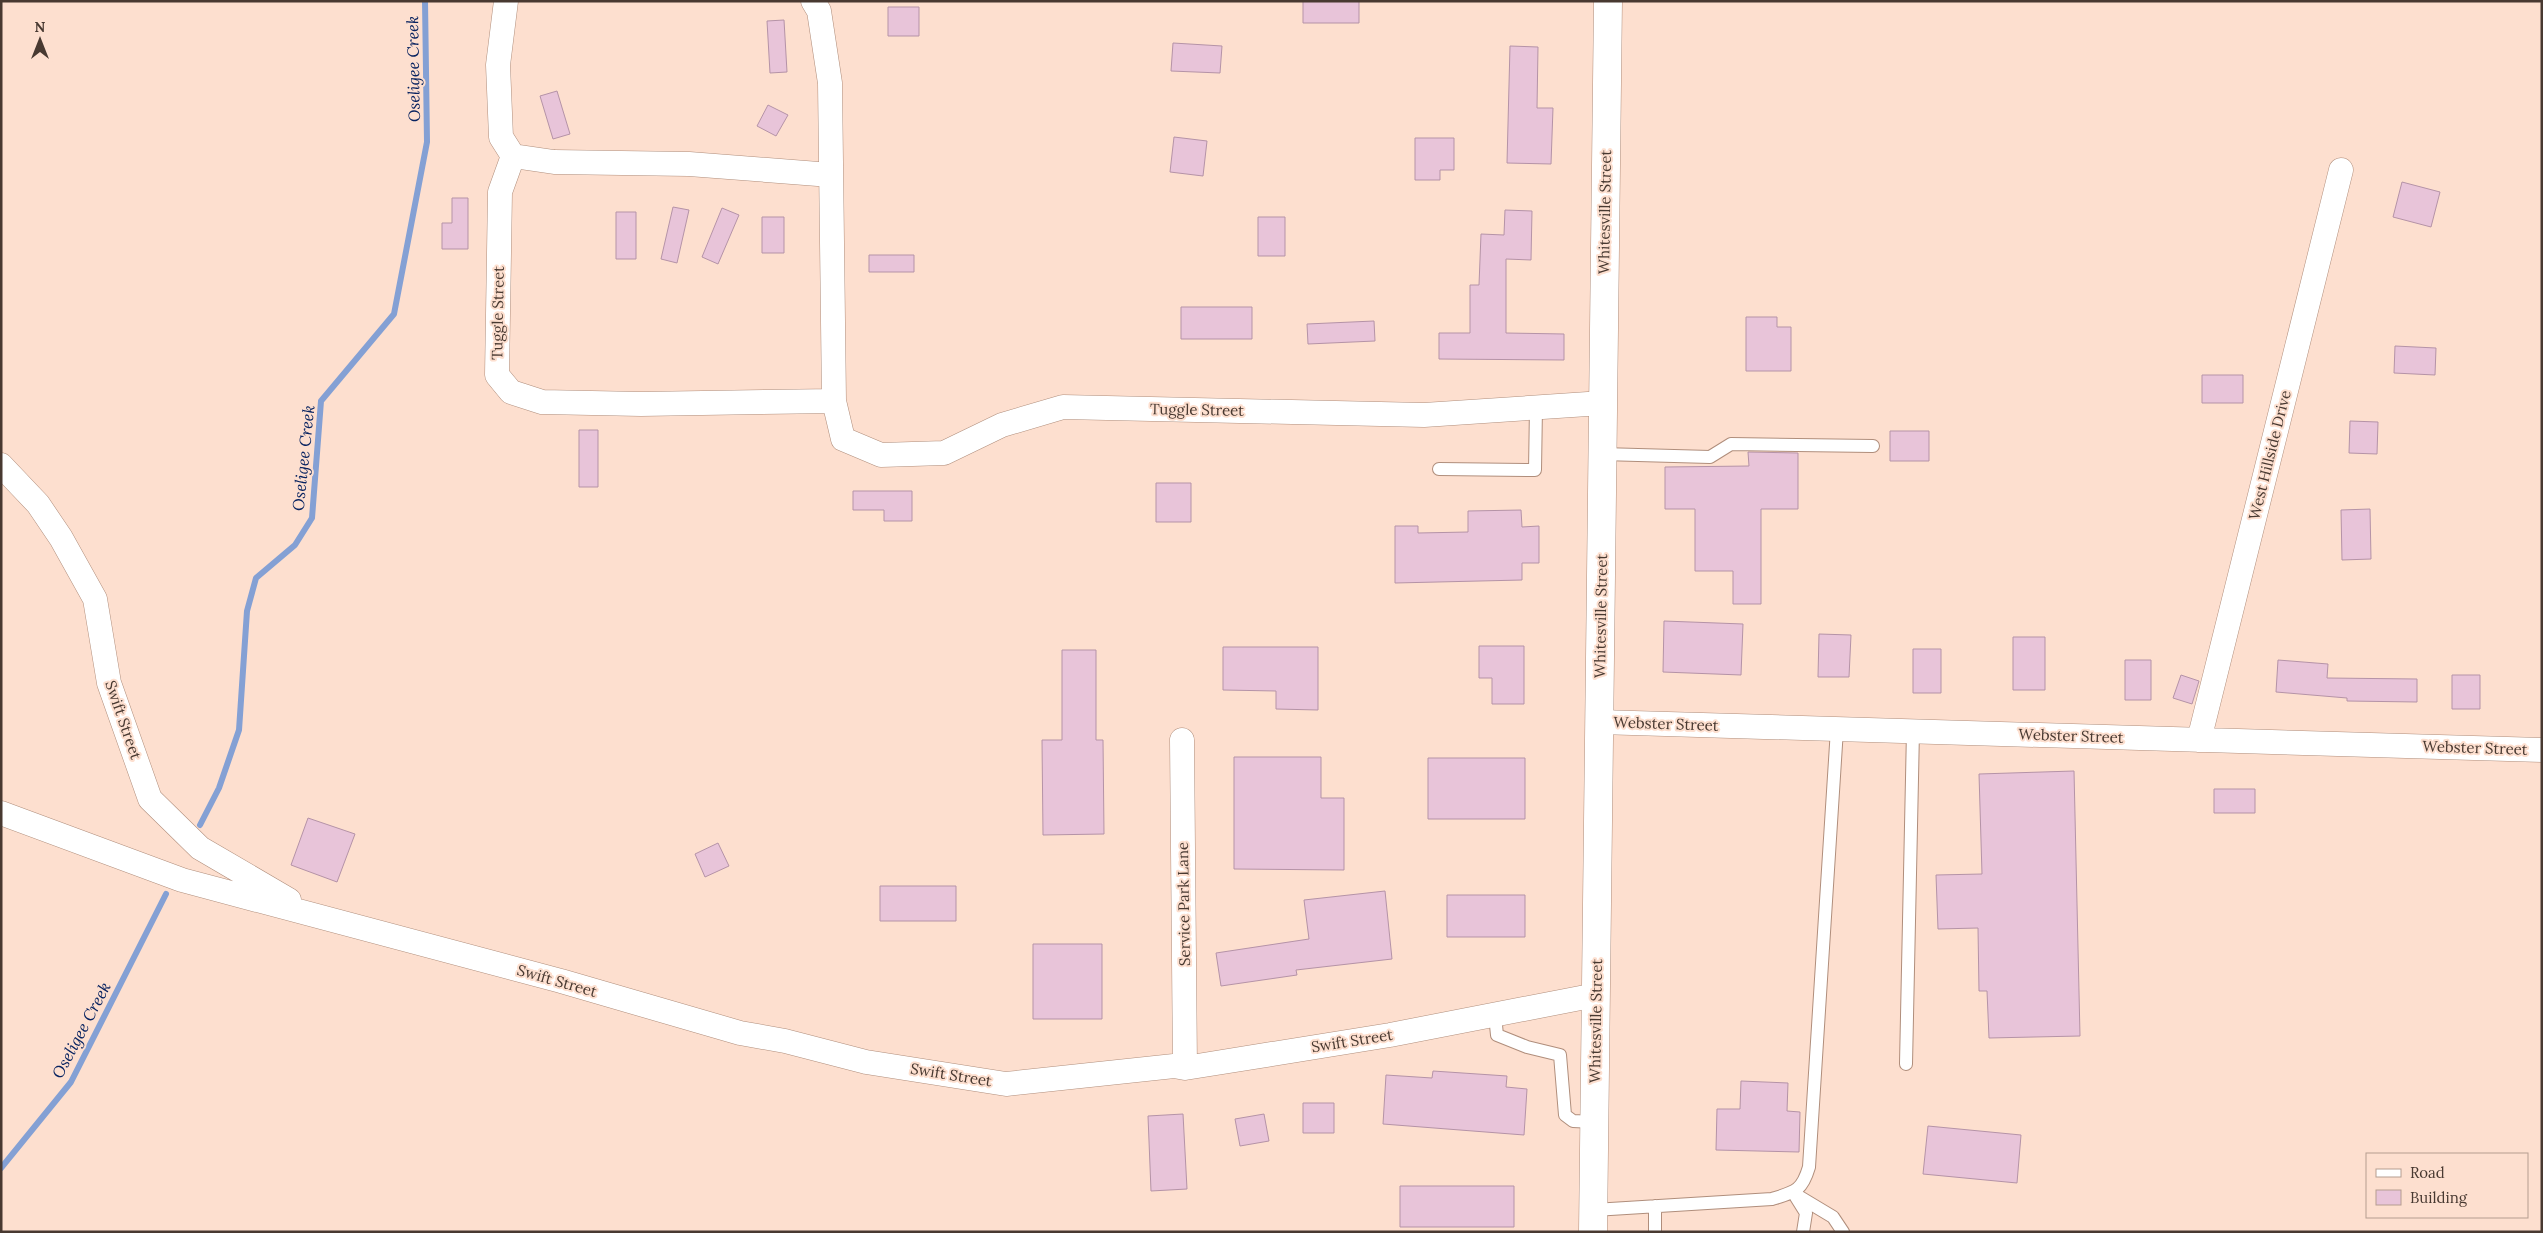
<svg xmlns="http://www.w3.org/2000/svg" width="2543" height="1233" font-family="Lora,serif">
  <rect width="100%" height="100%" fill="#fddfcf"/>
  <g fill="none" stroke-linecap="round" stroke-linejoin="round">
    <path stroke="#84a0d4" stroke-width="6" d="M200,825L219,788L239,730L247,611L256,578L295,545L312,518L321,401L394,314L427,142L425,1
      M1,1168L71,1082L166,894"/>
  </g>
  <path fill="#e8c4d9" stroke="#b593a7" d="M1303,1H1359V23H1303Z
    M888,7H919V36H888Z
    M784,20L787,72L770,73L767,21Z
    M1173,43L1222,46L1220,73L1171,71Z
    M1510,46L1538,47L1537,108H1553L1551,164L1507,163Z
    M557,91L570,134L553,139L540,96Z
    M768,105L788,115L776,136L757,126Z
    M1174,137L1207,141L1203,176L1170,172Z
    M1415,138H1454V170H1440V180H1415Z
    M2402,182L2440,192L2431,227L2393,217Z
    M452,198H468V249H442V223H452Z
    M673,207L689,210L677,263L661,259Z
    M722,208L739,215L718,264L702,257Z
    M1505,210L1532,211L1531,260L1506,259V333L1564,334V360L1439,359V333H1470V285H1479L1481,234L1504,235Z
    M616,212H636V259H616Z
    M762,217H784V253H762Z
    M1258,217H1285V256H1258Z
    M869,255H914V272H869Z
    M1181,307H1252V339H1181Z
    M1746,317H1777V327H1791V371H1746Z
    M1374,321L1375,341L1308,344L1307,324Z
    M2395,346L2436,348L2435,375L2394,373Z
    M2202,375H2243V403H2202Z
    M2350,421L2378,422L2377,454L2349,453Z
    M579,430H598V487H579Z
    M1890,431H1929V461H1890Z
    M1748,452L1798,453V509H1761V604H1733V571H1695V509H1665V467L1749,466Z
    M1156,483H1191V522H1156Z
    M853,491H912V521H884V510H853Z
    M2370,509L2371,559L2342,560L2341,510Z
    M1521,510L1522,527L1539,526V563H1522V580L1395,583V526H1418V533L1468,532V511Z
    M1664,621L1743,624L1741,675L1663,672Z
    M1819,634L1851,635L1849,677H1818Z
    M2013,637H2045V690H2013Z
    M1479,646H1524V704H1492V678H1479Z
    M1223,647H1318V710L1276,709V691L1223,690Z
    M1913,649H1941V693H1913Z
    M1062,650H1096V740H1103L1104,834L1043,835L1042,740H1062Z
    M2125,660H2151V700H2125Z
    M2278,660L2328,664L2327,678L2417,679V702L2347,701V698L2276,692Z
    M2181,675L2199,681L2192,704L2173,698Z
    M2452,675H2480V709H2452Z
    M1234,757H1321V798H1344V870L1234,869Z
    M1428,758H1525V819H1428Z
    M2074,771L2080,1036L1989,1038L1987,991H1979L1978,928L1938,929L1936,875L1982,874L1979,774Z
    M2214,789H2255V813H2214Z
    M308,818L355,834L337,882L291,865Z
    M718,843L729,866L705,877L695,854Z
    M880,886H956V921H880Z
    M1385,891L1392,959L1296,970L1297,975L1221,986L1216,953L1309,939L1304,900Z
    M1447,895H1525V937H1447Z
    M1033,944H1102V1019H1033Z
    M1433,1071L1507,1076L1506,1087L1527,1089L1524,1135L1383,1124L1386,1075L1432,1078Z
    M1741,1081L1788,1083L1787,1111L1800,1112L1799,1152L1716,1150L1717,1109H1740Z
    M1303,1103H1334V1133H1303Z
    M1183,1114L1187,1189L1151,1191L1148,1116Z
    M1264,1114L1269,1141L1240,1146L1235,1119Z
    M1928,1126L2021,1135L2017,1183L1923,1174Z
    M1400,1186H1514V1227H1400Z"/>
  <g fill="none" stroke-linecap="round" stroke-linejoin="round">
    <defs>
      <path id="lane" d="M1602,454L1710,457L1731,444L1873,446
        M1439,469L1535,470L1536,407
        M1495,1015L1497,1035L1527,1047L1560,1055L1565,1115L1573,1121L1594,1122
        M1906,1064L1913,731
        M1793,1193L1833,1217L1843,1232
        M1796,1197L1806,1213L1803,1232
        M1655,1206V1232
        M1594,1210L1772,1199C1795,1192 1802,1191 1809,1167L1837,729"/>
      <path id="street" d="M506,1L498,65L501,137L513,156L500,192L497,375L511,392L542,402L641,404L834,401
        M813,1L819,11L830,83L834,401L843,439L881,455L944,453L1002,425L1063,407L1424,415L1603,403
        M513,156L554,162L689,164L831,175
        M1,465L38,504L61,538L95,599L109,683L150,799L200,848L289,900
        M1599,722L2542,750
        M1182,740L1185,1068
        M2199,740L2341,170
        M1,813L182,880L561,981L740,1033L785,1041L866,1062L1006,1084L1174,1066L1185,1068L1390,1035L1596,995"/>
      <path id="secondary" d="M1593,1232L1608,1"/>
    </defs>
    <use href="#lane" stroke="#b08e7c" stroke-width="14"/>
    <use href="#street" stroke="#b08e7c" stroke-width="25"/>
    <use href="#secondary" stroke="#b08e7c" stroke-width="29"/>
    <use href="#lane" stroke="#fff" stroke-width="12"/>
    <use href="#street" stroke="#fff" stroke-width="24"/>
    <use href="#secondary" stroke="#fff" stroke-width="28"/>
  </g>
  <g text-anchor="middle" stroke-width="4" stroke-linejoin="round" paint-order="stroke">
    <g font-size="15" fill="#483931" stroke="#fddfcf">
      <text transform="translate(1605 212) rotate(-89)" y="5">Whitesville Street</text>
      <text transform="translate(498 313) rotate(-89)" y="5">Tuggle Street</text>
      <text transform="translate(1197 410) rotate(1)" y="5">Tuggle Street</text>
      <text transform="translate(2270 455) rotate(-76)" y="5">West Hillside Drive</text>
      <text transform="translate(1601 616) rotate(-89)" y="5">Whitesville Street</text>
      <text transform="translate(123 720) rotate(71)" y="5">Swift Street</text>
      <text transform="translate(1666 724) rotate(2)" y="5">Webster Street</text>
      <text transform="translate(2071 736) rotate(2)" y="5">Webster Street</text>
      <text transform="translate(2475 748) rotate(2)" y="5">Webster Street</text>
      <text transform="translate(1184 904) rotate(-91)" y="5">Service Park Lane</text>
      <text transform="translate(557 981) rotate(16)" y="5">Swift Street</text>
      <text transform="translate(1596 1021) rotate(-89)" y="5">Whitesville Street</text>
      <text transform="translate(1352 1041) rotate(-9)" y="5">Swift Street</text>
      <text transform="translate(951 1075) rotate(9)" y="5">Swift Street</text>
    </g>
    <g font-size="16" font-style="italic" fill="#082360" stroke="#fddfcf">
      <text transform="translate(413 69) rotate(-91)" y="6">Oseligee Creek</text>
      <text transform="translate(303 458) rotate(-84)" y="6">Oseligee Creek</text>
      <text transform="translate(81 1030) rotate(-62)" y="6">Oseligee Creek</text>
    </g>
  </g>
  <rect width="2543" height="1233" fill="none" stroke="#483931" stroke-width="5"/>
  <rect x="2366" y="1153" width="162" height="65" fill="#fddfcf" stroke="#b59d90"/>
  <rect x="2376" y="1169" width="25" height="8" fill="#ffffff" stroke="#b59d90"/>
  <text x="2410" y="1178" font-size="15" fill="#483931">Road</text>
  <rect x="2376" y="1190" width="25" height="15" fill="#e8c4d9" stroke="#b59d90"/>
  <text x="2410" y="1203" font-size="15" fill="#483931">Building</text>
  <g transform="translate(40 40)" stroke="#fddfcf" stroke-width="4" paint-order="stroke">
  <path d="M0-4L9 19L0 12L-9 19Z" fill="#483931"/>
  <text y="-8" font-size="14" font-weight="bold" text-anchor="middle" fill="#483931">N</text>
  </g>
</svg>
